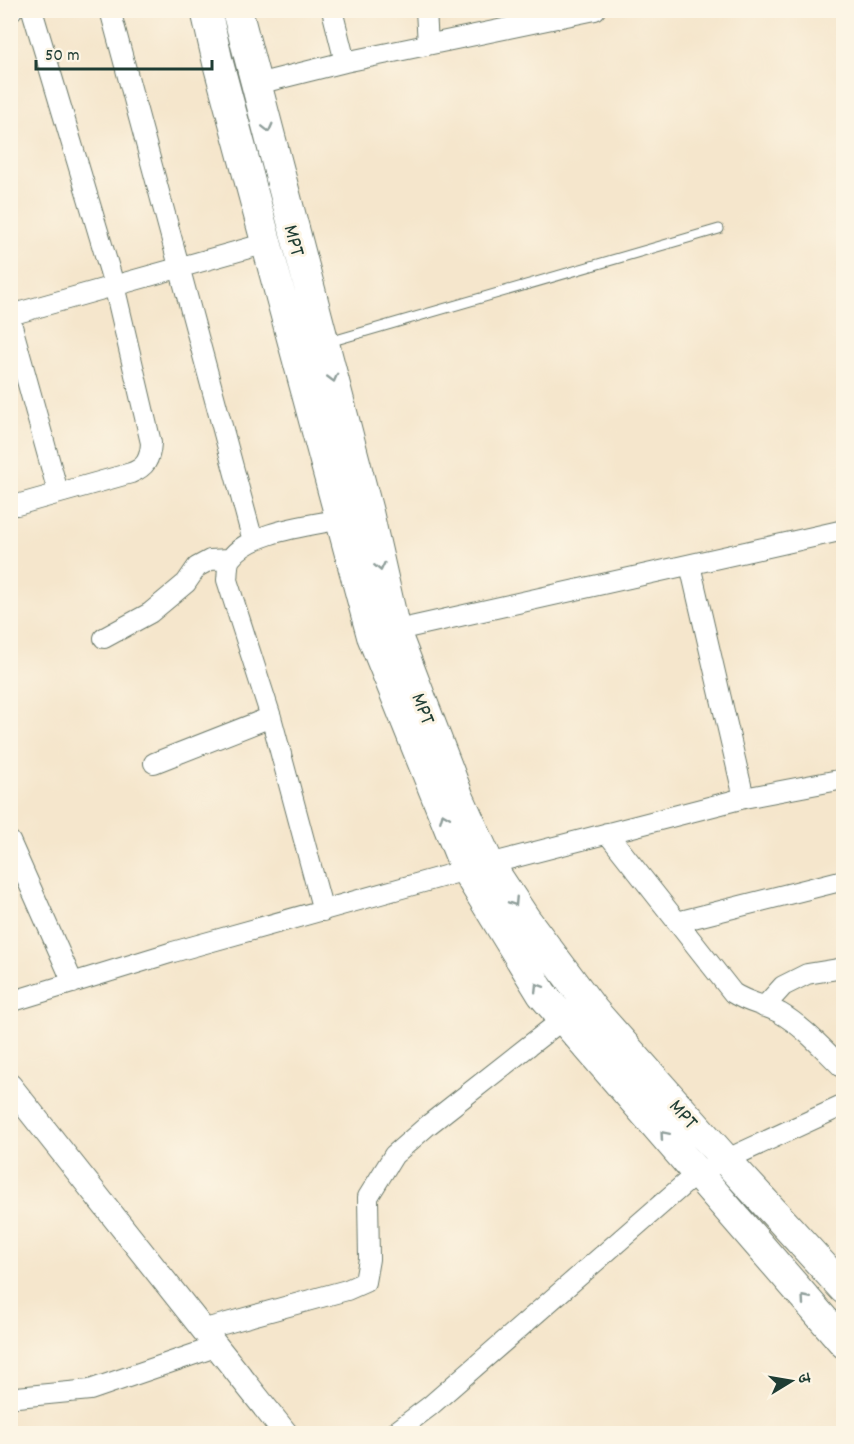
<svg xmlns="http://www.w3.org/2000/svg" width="854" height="1444" font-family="Dekko,'Playpen Sans Deva',sans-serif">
  <rect width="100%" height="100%" fill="#fcf5e5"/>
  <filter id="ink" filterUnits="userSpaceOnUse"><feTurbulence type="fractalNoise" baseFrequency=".0167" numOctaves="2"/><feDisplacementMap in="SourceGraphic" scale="12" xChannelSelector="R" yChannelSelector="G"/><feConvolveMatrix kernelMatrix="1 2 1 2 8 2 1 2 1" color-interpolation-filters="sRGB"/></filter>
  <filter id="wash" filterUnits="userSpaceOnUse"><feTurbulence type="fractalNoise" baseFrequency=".008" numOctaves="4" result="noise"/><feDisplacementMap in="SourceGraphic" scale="24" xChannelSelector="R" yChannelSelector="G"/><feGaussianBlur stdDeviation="1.35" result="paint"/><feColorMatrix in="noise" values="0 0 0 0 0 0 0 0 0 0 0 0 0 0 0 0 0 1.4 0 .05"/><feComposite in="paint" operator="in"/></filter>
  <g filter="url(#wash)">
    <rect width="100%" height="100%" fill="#f5e6cc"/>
  </g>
  <g filter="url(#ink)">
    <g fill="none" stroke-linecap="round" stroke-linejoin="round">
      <defs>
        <path id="service" d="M329,342L719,229"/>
        <path id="minor" d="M110,10L253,541
          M332,10L345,62
          M426,10L428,45
          M10,11L12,10
          M257,84L345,62L595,10
          M10,315L267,243
          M10,319L58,492
          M10,505H17L131,473C146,467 150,459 151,443L114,285L32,10
          M690,565L744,798
          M384,633L844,530
          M104,638L150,613L186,583L197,567L210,560L229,559
          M154,763L271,717
          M607,833L733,993C748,1003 765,1005 780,1013C804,1027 824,1050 844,1069
          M10,841L73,983
          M323,911L271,717L227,580C228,573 227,563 231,558C251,531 309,526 341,519
          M677,922L844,880
          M10,1002L173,952L466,870L744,798L844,779
          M764,1007L783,986L807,974L844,968
          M205,1329L347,1290L365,1282L369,1259L368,1197L394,1155L427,1126L563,1019
          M17,1397L90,1390L218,1346
          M393,1434L430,1406L697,1173L844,1105"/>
        <path id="tertiary" d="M10,1086L286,1434"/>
        <path id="primary" d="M206,10L218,63L372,636L466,870L542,994L844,1343
          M237,10L368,512L395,631L459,798L489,864L526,920L594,1011L725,1159L844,1289"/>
      </defs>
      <use href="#service" stroke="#6a7869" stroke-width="11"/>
      <use href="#minor" stroke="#6a7869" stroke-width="22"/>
      <use href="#tertiary" stroke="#6a7869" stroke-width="26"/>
      <use href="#primary" stroke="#6a7869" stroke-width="32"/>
      <use href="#service" stroke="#fff" stroke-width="9"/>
      <use href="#minor" stroke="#fff" stroke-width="20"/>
      <use href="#tertiary" stroke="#fff" stroke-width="24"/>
      <use href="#primary" stroke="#fff" stroke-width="30"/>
    </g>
    <defs><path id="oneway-chevron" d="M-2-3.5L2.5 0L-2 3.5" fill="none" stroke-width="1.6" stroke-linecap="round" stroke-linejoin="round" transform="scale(1.5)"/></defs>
    <g stroke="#8f9e9a">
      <use href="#oneway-chevron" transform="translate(268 128) rotate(76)"/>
      <use href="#oneway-chevron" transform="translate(333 378) rotate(75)"/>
      <use href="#oneway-chevron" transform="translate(380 567) rotate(78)"/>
      <use href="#oneway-chevron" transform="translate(444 817) rotate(-112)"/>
      <use href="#oneway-chevron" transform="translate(514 902) rotate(57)"/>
      <use href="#oneway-chevron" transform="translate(538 987) rotate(-122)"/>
      <use href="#oneway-chevron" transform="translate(664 1135) rotate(-131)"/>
      <use href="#oneway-chevron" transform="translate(805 1299) rotate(-131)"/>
    </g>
  </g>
  <g text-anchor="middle" stroke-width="6" stroke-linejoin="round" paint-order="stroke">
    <g font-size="22" fill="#1f3d34" stroke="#fcf5e5">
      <text transform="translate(296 240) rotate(75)" y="8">MPT</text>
      <text transform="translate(425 708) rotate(69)" y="8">MPT</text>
      <text transform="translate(685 1113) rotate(49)" y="8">MPT</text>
    </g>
  </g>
  <rect width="854" height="1444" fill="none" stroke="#fcf5e5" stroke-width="36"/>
  <g transform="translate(791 1381) rotate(79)" stroke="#fcf5e5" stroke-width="4.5" paint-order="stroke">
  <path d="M0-4.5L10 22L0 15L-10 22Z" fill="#1f3d34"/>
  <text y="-9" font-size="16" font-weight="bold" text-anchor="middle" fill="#1f3d34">उ</text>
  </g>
  <path d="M36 60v9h176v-9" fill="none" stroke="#1f3d34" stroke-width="3"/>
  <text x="45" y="60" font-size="18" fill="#1f3d34" stroke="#fcf5e5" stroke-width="4.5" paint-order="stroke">50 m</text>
</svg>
